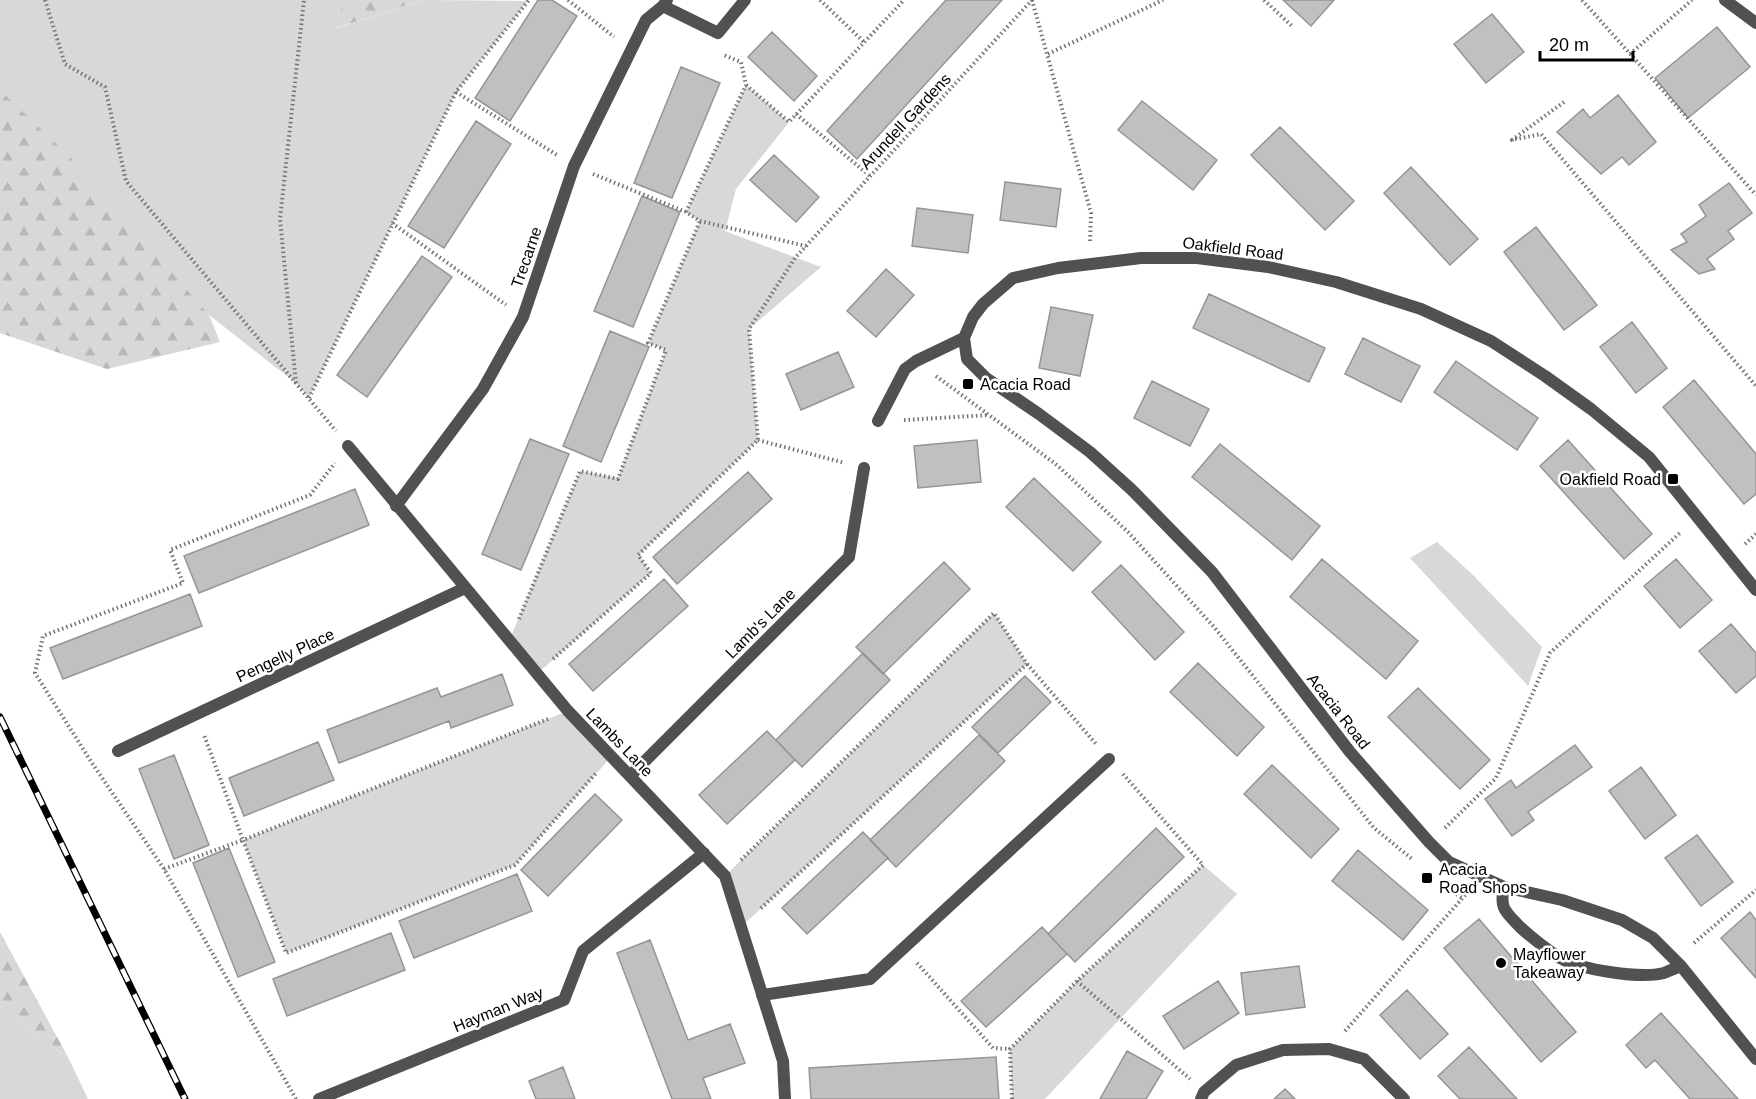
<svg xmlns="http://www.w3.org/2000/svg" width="1756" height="1099" font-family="Arial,sans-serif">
  <defs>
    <pattern id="forest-firs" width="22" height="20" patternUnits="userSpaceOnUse" patternTransform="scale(1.5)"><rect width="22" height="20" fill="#d8d8d8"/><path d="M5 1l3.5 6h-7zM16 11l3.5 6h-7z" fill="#b8b8b8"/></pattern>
  </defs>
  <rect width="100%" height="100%" fill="#fff"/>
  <path fill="#d8d8d8" d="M0,0H345L334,29L423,0L528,1L456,92L309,398L297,384L209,315L0,97Z
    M746,85L789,122L736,189L725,231L821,267L749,329L758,440L639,555L651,573L537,674L509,641L580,471L618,478L666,350L648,343L700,221L686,212Z
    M1437,542L1472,574L1542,647L1528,686L1410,558Z
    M994,613L1027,664L741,927L725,876Z
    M568,711L612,756L515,865L286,953L243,840Z
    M1203,865L1237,894L1045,1099H1012L1010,1049L1077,981Z
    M0,1006L69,1059L88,1099H0Z"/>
  <path fill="url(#forest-firs)" d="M345,0H423L333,29Z
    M0,90L69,156L209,315L220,342L107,369L0,333Z
    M0,932L69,1059L0,1006Z"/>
  <path fill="#c0c0c0" stroke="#959595" stroke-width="1.5" d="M538,0H552L577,16L510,121L475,98Z
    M946,0H1002L857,159L827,131Z
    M1283,0H1334L1311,26Z
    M1492,14L1524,52L1486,83L1454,44Z
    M1717,27L1750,67L1688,118L1655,78Z
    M772,32L817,76L794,101L748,57Z
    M681,67L720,83L672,198L634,183Z
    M1618,95L1656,142L1629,165L1622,157L1601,174L1557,132L1583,109L1590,118Z
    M1142,101L1217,160L1193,190L1118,130Z
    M476,121L511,144L444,248L408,226Z
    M1280,127L1354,201L1325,230L1251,155Z
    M774,155L819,197L796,222L750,180Z
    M1411,167L1478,239L1450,265L1384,193Z
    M1005,182L1061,189L1056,227L1000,220Z
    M1729,183L1752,213L1728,231L1734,239L1707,259L1715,269L1699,274L1671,250L1687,242L1681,234L1706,216L1699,205Z
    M642,196L680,212L633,327L594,311Z
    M917,208L973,215L968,253L912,246Z
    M1536,227L1597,305L1564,330L1504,252Z
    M422,256L452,277L367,397L337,375Z
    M886,269L914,295L876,337L847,311Z
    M1209,294L1325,348L1309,382L1193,328Z
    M1051,307L1093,315L1080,376L1039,368Z
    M1632,322L1667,368L1636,393L1600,347Z
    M610,331L649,347L601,462L563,446Z
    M1363,338L1420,366L1401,402L1345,374Z
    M838,352L854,387L801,410L786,374Z
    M1456,361L1538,418L1517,450L1434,392Z
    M1694,380L1756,454V494L1744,504L1663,407Z
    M1152,381L1209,409L1190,446L1134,418Z
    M530,439L569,454L521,570L482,554Z
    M977,440L981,482L918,488L914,446Z
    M1568,440L1652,534L1624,559L1540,466Z
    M1220,444L1320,526L1292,560L1192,477Z
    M748,472L772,499L677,584L653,557Z
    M1034,478L1101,542L1073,571L1006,507Z
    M355,489L369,525L199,593L184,556Z
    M1322,559L1418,641L1386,679L1290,597Z
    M1676,559L1712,600L1680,628L1644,586Z
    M944,562L970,589L883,674L856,647Z
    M1121,565L1184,632L1155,660L1092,592Z
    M664,579L688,606L593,691L569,664Z
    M190,594L202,626L63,679L50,648Z
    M1731,624L1756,653V676L1736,693L1699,651Z
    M863,653L890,680L802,767L776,740Z
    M1198,663L1264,727L1237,756L1170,692Z
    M502,674L513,705L451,728L449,721L339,763L327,730L437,688L441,697Z
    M1025,676L1051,702L998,753L972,727Z
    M1418,688L1490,760L1460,789L1388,717Z
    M767,731L795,760L727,824L699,795Z
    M979,735L1005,761L896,867L870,840Z
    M318,742L334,780L244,816L229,778Z
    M1575,745L1592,767L1528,812L1534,820L1512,836L1485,799L1511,780L1516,788Z
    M174,755L209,845L174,859L139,769Z
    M1272,765L1339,829L1311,858L1244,794Z
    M1641,767L1676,815L1645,839L1609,791Z
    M595,794L622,820L548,896L521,870Z
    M1156,828L1184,857L1075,962L1048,934Z
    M863,832L888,858L807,934L782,908Z
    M1697,835L1733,882L1701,906L1665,858Z
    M229,848L275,962L238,977L193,863Z
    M1358,850L1428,910L1403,940L1332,881Z
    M517,874L532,911L414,958L399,921Z
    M1750,912L1756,920V978L1721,938Z
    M1479,919L1576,1032L1541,1062L1444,948Z
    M1042,927L1067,954L986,1027L961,1001Z
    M391,933L405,970L287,1016L273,979Z
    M650,940L688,1040L730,1024L745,1063L703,1078L711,1099H672L617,953Z
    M1299,966L1305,1007L1246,1015L1241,973Z
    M1218,981L1239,1013L1184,1049L1163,1016Z
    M1407,990L1448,1034L1420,1059L1380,1015Z
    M1661,1013L1738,1099H1690L1655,1060L1646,1068L1626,1045Z
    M1469,1047L1517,1099H1460L1438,1076Z
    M1127,1051L1163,1071L1146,1099H1100Z
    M996,1057L999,1099H811L809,1068Z
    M563,1067L575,1099H536L529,1081Z
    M1285,1089L1295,1099H1274Z"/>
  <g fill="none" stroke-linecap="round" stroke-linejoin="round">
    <path stroke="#737373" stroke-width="4" stroke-dasharray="1.5 3" stroke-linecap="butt" d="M45,0L65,64L105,87L126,181L336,431
      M568,0L614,37
      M820,0L864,42
      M1032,0L1091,213L1090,243
      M1264,0L1293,27
      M1582,0L1756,195
      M1048,54L1163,0
      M1630,54L1692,0
      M746,85L789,122L904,0
      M456,92L557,155
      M1564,102L1512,140L1541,134L1756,386
      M796,114L870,176
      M593,174L686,212L700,221L806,246
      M686,212L746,85L741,62L724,55
      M392,223L506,305
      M936,376L1057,465L1128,532L1214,627L1374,828L1412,859
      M296,383L280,219L304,0
      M309,398L456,92L529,0
      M904,420L989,415
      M758,440L845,463
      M1745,544L1756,534
      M519,619L580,471L618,479L666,350L648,343L700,221
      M553,659L651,573L638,555L758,440L749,329L795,258L1032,0
      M1027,664L1096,744
      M548,719L243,840L286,953L515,865L597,772
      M1445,828L1496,778L1550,653L1681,532
      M741,860L994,613L1027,664L759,910
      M164,869L243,840L204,735
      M1445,887L1462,898
      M1694,943L1756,890
      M917,963L993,1048L1010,1049
      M1077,981L1190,1079
      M1345,1031L1467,893
      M296,1099L164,869L92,763L35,673L43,636L183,583L170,550L310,495L335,463
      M1012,1099L1010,1049L1077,981L1203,865L1123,774"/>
    <path stroke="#515151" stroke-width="12" d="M663,6L718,33L745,0
      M396,506L483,389L523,317L574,166L646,20L663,6L667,0
      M762,995L870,979L1109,759"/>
    <path stroke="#515151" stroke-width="12" d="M1725,0L1756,23
      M964,338L967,359L986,378L1039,414L1090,452L1132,490L1212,572L1350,752L1429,842L1449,862L1504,887L1562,900L1622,920L1653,938L1681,966L1756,1059
      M878,421L905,369L916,361L964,338L973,317L983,304L1013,278L1058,268L1141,258H1197L1268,267L1336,282L1421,309L1491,341L1545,376L1591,409L1649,457L1756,590
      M348,446L568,711L725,876L783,1061L785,1099
      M118,751L465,588
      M630,776L849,557L864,468
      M1504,887C1499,909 1506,912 1520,927C1532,938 1546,949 1560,958C1582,970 1640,979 1664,973C1669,971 1675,968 1681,966
      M319,1099L564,1000L583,951L704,853
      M1201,1099L1204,1092L1236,1065L1283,1050L1329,1049L1364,1059L1404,1099"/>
    <defs>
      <path id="rail" d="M0,717L185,1099"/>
    </defs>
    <use href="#rail" stroke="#000" stroke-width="7"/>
    <use href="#rail" stroke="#fff" stroke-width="4.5" stroke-dasharray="14" stroke-linecap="butt"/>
  </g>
  <g fill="#000" stroke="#fff" stroke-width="2">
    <rect x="962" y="378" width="12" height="12" rx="3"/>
    <rect x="1667" y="473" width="12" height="12" rx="3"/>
    <rect x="1421" y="872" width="12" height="12" rx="3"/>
    <circle cx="1501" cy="963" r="6"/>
  </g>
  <g text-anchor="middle" stroke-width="5" stroke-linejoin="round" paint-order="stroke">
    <g font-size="16" fill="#000" stroke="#fff">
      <text transform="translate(905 121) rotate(-47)" y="6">Arundell Gardens</text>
      <text transform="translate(1233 248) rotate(7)" y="6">Oakfield Road</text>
      <text transform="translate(526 257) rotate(-71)" y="6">Trecarne</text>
      <text transform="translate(760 623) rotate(-45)" y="6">Lamb's Lane</text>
      <text transform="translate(285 655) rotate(-25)" y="6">Pengelly Place</text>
      <text transform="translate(1339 711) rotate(52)" y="6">Acacia Road</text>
      <text transform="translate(620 742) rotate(46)" y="6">Lambs Lane</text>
      <text transform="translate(498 1009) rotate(-22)" y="6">Hayman Way</text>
    </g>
    <g font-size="16" fill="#000" stroke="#fff" text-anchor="start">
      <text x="980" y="390">Acacia Road</text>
      <text x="1661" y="485" text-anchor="end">Oakfield Road</text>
      <text x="1439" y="875">Acacia<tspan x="1439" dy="18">Road Shops</tspan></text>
      <text x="1513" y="960">Mayflower<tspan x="1513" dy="18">Takeaway</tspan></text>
    </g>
  </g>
  <path d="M1540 51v9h93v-9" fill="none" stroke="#000000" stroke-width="3"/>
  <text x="1549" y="51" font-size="18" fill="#000000" stroke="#ffffff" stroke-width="4.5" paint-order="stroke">20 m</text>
</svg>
